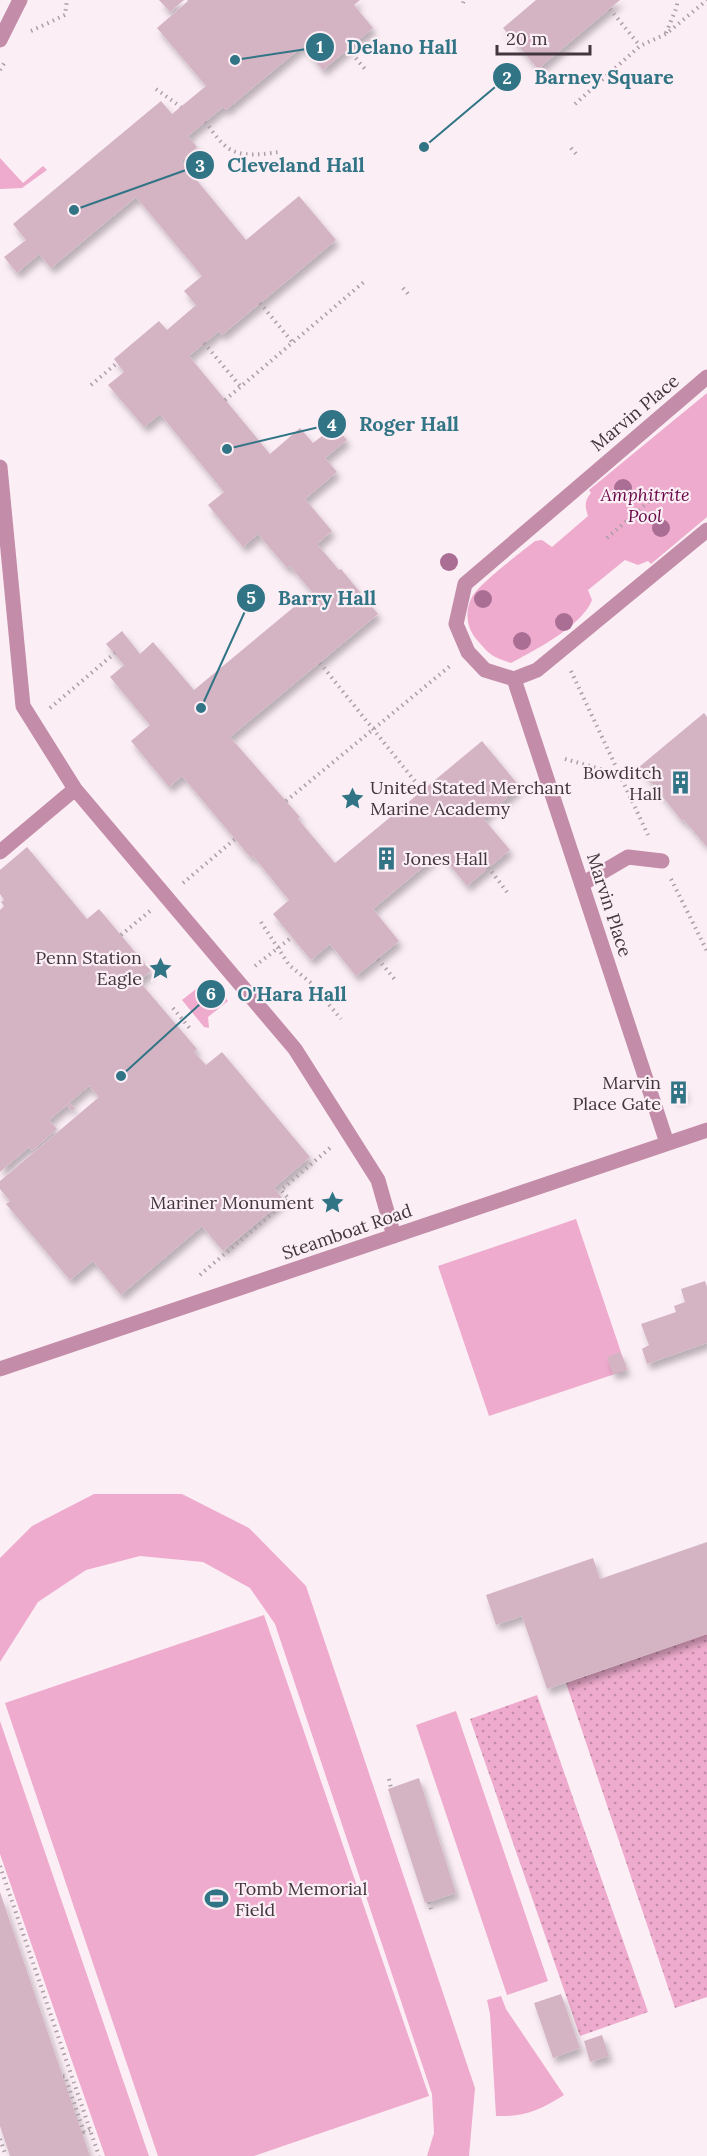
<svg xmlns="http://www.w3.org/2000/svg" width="707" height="2156" font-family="Lora,serif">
  <defs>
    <pattern id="park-dots" width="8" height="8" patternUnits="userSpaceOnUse" patternTransform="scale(1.5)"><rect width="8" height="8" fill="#eeabcd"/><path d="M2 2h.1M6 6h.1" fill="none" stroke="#c28ca8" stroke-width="1.8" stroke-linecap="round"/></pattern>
    <filter id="shadow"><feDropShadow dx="3.5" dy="6" stdDeviation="3" flood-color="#0004"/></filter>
  </defs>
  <rect width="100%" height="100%" fill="#fceef5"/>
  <path fill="#eeabcd" d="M0,158L23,183L43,166L47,170L22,188L0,189Z
    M707,393V517L651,564L648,561L638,565L625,560L588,590L592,600C583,625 534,651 511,663C491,656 491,656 477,640C467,629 464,612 472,597C481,582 520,553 535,541L542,540L552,547L588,516C585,507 584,501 591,493L589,490Z
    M210,978L228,1001L208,1017L209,1028L204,1027L182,1000Z
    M576,1219L627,1370L489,1416L438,1266Z
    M94,1494H182L249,1528L306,1586L475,2088L469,2156H427L434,2133L432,2094L275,1624L250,1588L203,1562L140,1556L86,1570L38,1602L0,1662V1558L32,1526Z
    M264,1615L429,2096L254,2156H158L5,1703Z
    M456,1711L548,1981L507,1995L416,1725Z
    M0,1721L149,2156H105L0,1854Z
    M501,1996L506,2009L564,2095C540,2110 525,2117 496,2116L490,2014L487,2000Z"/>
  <path fill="url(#park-dots)" d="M707,1634V1997L675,2008L566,1683Z
    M537,1695L648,2012L580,2036L470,1719Z"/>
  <path fill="#d4b4c3" filter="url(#shadow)" d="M159,0H184L170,12Z
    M187,0H360L354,5L373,28L323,70L303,46L226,110L223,107L188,136L197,147L181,161L246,240L299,196L336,240L222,335L219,331L189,356L270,454L300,428L313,443L335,426L347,440L325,458L337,472L305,499L332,531L317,544L339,570L341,569L378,614L230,737L300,817L298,819L335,863L482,741L520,787L483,818L510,850L467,886L440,853L373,909L399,941L356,976L330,944L311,960L273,914L289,900L253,856L251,858L182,776L169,787L131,741L150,725L110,677L124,665L106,644L122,631L140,654L153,642L194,690L312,592L290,566L287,568L258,534L243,547L208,505L224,492L160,414L144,427L108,385L124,372L114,359L159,321L167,330L196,305L184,291L202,276L136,197L51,268L39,254L17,273L4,257L26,240L13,224L161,101L172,114L206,86L157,28L188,1Z
    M536,0H620L538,69L503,28Z
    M704,713L707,717V847L684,820L682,821L639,767Z
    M27,847L87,919L99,909L151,971L139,981L197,1049L194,1052L206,1065L222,1052L310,1157L274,1188L284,1200L223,1251L202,1226L121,1295L93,1261L70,1280L6,1204L10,1201L0,1189V1181L99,1097L89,1086L69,1103L75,1108L72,1111L67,1105L49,1120L57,1129L32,1151L29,1147L0,1172V910L4,906L1,902L4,900L0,894V870Z
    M682,1085L686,1096L675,1100L671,1089Z
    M705,1281L707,1287V1343L647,1364L642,1349L649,1345L641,1324L676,1312L674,1306L685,1302L681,1289Z
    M620,1352L627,1370L613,1374L607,1357Z
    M707,1542V1634L547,1689L522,1616L496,1625L486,1595L593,1558L600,1579Z
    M419,1778L456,1893L425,1903L388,1789Z
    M0,1892L90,2156H10L0,2126Z
    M561,1994L580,2048L553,2058L534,2003Z
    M602,2035L609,2056L590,2062L584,2041Z"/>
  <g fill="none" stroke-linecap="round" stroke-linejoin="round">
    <path stroke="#ad9fa6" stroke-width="4" stroke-dasharray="1.5 4.5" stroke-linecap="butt" d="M463,3L464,0
      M610,9L640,46
      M31,31L65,15L67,0
      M666,33L676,9L678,0
      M348,49L365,69
      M0,70L5,62
      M156,89L181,107
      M575,104L640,46L666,34L707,0
      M205,122C212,130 219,142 228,148C242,158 264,154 280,152
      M571,148L576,154
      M403,288L408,294
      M260,303L293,343
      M204,343L241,387
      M91,385L117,363
      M225,400L365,281
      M607,538L653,498
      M320,663L422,790
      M571,671L648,835
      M50,708L115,653
      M565,759L618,774
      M286,801L450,666
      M488,867L507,892
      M671,879L707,951
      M183,883L235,839
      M261,922L289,965L310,982L341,1019
      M121,935L150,911
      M378,959L396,981
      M255,966L292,937
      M173,1008L191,1030
      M200,1275L289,1199L281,1190L330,1148
      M389,1779L391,1788
      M0,1866L99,2156
      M429,1902L431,1909
      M63,2076H65L84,2132L90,2130
      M0,2139L6,2156"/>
    <path stroke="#c38ca8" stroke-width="15" d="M0,40L20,0
      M0,467L23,706L75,789L295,1049L378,1180L394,1236
      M514,679L537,670L707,530
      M0,852L75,789
      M582,884L628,857L662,861
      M667,1143L514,679L485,670L468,652L456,624L465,584L707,377
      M0,1369L707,1130"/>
  </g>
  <g fill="#aa6e95">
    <circle cx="623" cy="488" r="9"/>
    <circle cx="661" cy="528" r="9"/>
    <circle cx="449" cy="562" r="9"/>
    <circle cx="483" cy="599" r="9"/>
    <circle cx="564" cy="622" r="9"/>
    <circle cx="522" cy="641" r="9"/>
  </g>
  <defs>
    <symbol id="building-bare" viewBox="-9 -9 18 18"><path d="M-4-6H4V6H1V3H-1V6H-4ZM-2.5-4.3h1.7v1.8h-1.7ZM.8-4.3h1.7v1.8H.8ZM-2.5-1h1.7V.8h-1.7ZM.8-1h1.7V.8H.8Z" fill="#317485" stroke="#fceef5" stroke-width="2.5" paint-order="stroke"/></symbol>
    <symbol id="sight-bare" viewBox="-9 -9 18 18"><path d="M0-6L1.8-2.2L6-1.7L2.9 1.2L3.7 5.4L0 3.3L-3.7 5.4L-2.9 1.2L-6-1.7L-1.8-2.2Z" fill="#317485" stroke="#fceef5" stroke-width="2.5" paint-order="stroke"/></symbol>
    <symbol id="stadium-bare" viewBox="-9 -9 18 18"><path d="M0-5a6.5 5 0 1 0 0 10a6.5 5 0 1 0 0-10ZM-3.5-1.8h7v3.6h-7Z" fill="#317485" stroke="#fceef5" stroke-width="2.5" paint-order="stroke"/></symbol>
  </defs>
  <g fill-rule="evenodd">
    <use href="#building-bare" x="664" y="766" width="33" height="33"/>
    <use href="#sight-bare" x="336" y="782" width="33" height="33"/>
    <use href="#building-bare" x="370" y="842" width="33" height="33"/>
    <use href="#sight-bare" x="144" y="952" width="33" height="33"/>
    <use href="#building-bare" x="662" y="1076" width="33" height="33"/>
    <use href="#sight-bare" x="316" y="1186" width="33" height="33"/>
    <use href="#stadium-bare" x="200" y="1882" width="33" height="33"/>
  </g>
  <g text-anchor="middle" stroke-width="4.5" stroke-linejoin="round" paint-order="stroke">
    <g font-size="18" fill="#43363d" stroke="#fceef5">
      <text transform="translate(635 413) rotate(-40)" y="6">Marvin Place</text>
      <text transform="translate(609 905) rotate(72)" y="6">Marvin Place</text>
      <text transform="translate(347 1232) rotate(-19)" y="6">Steamboat Road</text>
    </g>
    <g font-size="18" font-style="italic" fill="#670646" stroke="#fceef5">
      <text x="645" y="501">Amphitrite<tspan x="645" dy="21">Pool</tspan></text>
    </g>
    <g font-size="18" fill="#43363d" stroke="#fceef5" text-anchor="end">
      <text x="662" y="779">Bowditch<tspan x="662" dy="21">Hall</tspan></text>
      <text x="370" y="794" text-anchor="start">United Stated Merchant<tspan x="370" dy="21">Marine Academy</tspan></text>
      <text x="404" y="865" text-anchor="start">Jones Hall</text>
      <text x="142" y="964">Penn Station<tspan x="142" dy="21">Eagle</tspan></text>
      <text x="661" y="1089">Marvin<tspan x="661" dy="21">Place Gate</tspan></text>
      <text x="314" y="1209">Mariner Monument</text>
      <text x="235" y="1895" text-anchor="start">Tomb Memorial<tspan x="235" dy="21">Field</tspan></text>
    </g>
  </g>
  <path fill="none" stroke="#317485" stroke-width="2" d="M235 60L320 47M424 147L507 77M74 210L200 165M227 449L332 424M201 708L251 598M121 1076L211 994"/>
  <g fill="#317485" stroke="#fceef5" stroke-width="2">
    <circle cx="235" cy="60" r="6"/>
    <circle cx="424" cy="147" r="6"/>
    <circle cx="74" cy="210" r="6"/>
    <circle cx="227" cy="449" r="6"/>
    <circle cx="201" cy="708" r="6"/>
    <circle cx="121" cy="1076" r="6"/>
    <circle cx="320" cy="47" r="15"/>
    <circle cx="507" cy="77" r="15"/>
    <circle cx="200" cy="165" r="15"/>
    <circle cx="332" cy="424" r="15"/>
    <circle cx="251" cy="598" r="15"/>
    <circle cx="211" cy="994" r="15"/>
  </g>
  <g font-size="18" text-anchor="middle" font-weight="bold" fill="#fff">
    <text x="320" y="53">1</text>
    <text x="507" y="84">2</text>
    <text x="200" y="172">3</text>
    <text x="332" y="431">4</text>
    <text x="251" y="604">5</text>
    <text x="211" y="1000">6</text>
  </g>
  <g font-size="20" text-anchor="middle" font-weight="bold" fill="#317485" stroke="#fceef5" stroke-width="4.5" stroke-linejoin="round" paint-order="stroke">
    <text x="402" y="54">Delano Hall</text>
    <text x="604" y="84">Barney Square</text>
    <text x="296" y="172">Cleveland Hall</text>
    <text x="409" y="431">Roger Hall</text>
    <text x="327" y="605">Barry Hall</text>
    <text x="292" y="1001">O'Hara Hall</text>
  </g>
  <path d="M497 45v9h93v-9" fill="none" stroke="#43363d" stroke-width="3"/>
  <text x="506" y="45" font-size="18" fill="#43363d" stroke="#fceef5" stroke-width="4.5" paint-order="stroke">20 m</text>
</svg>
